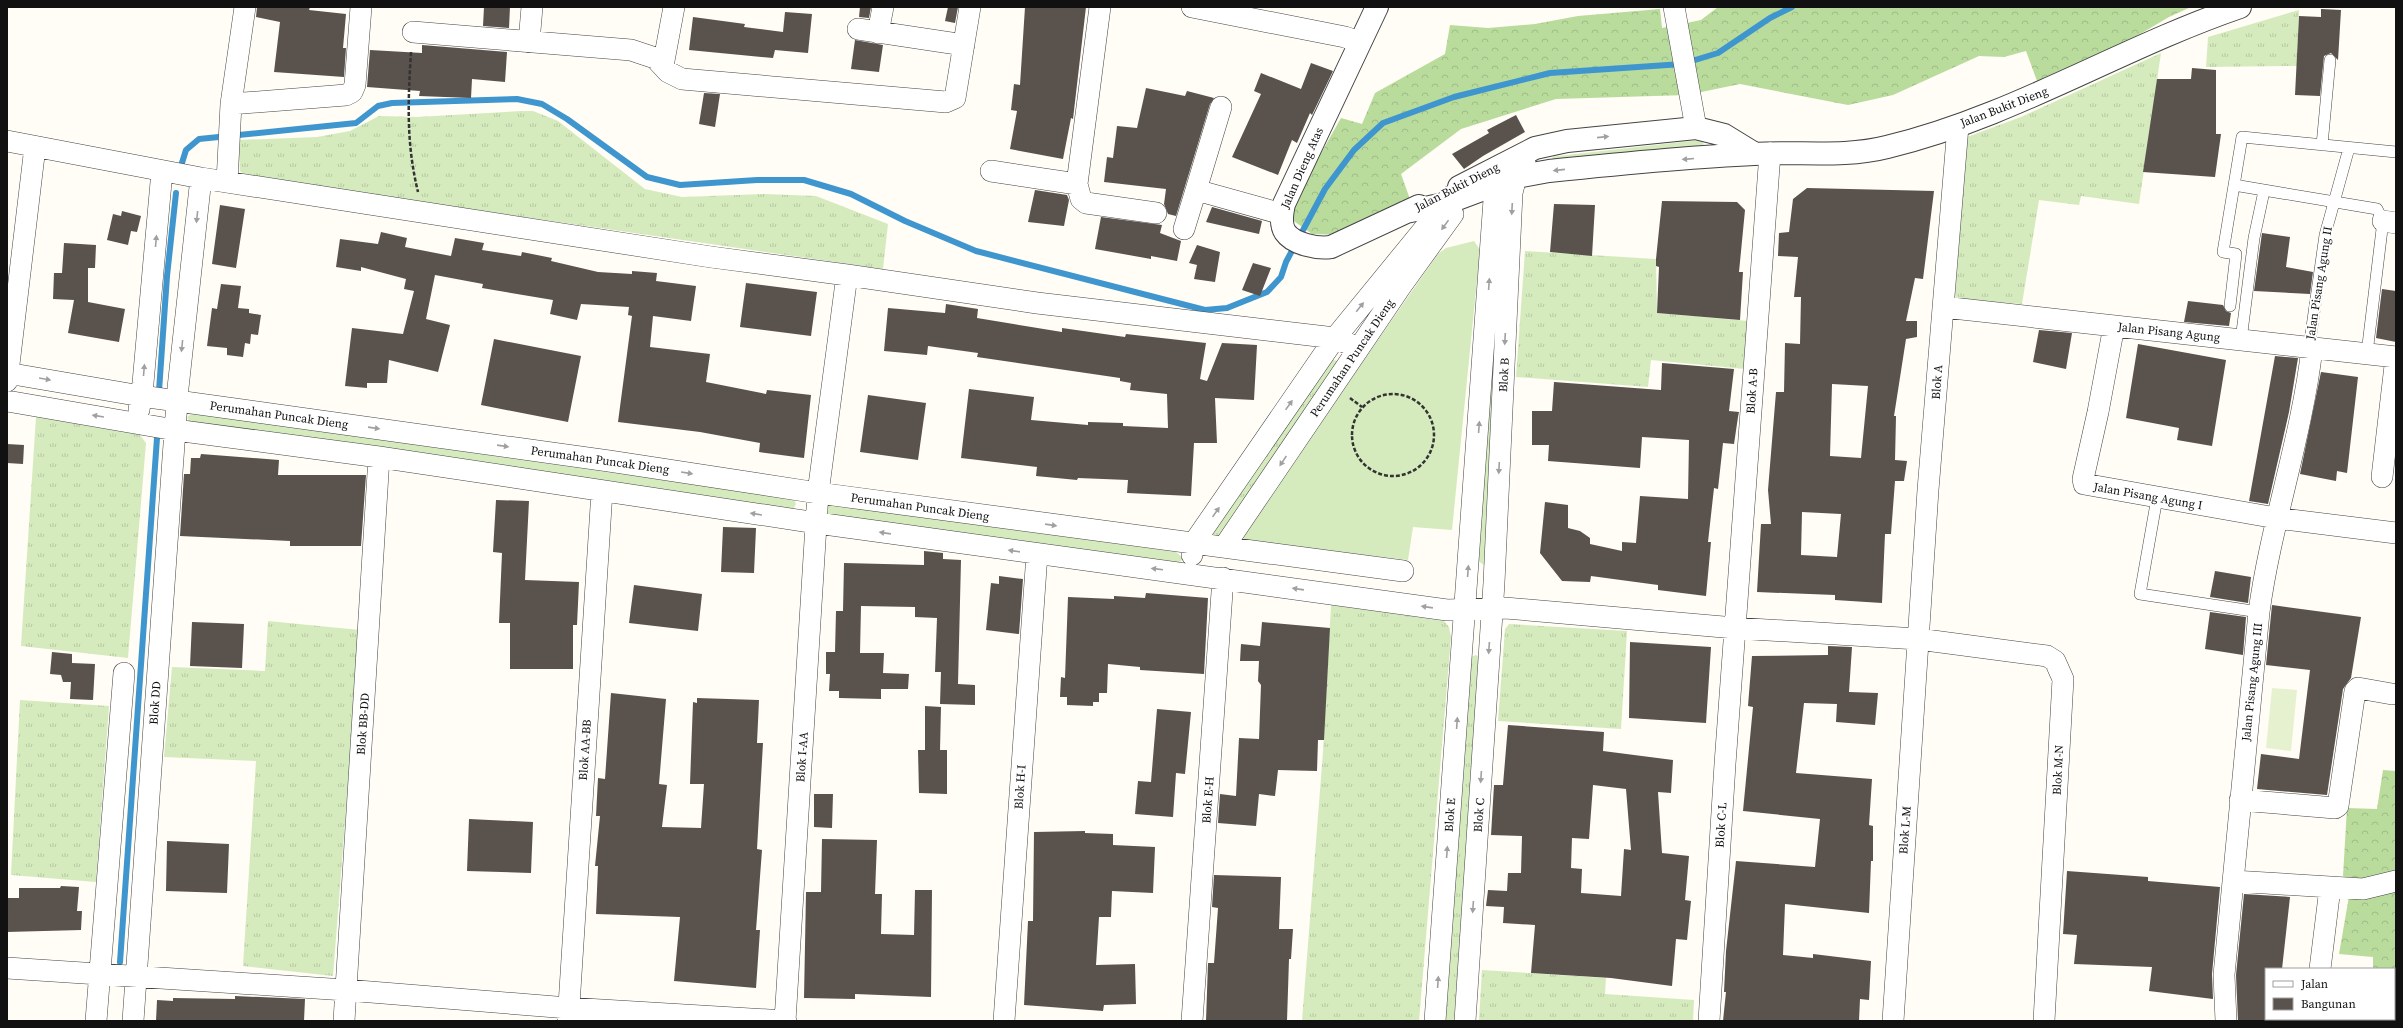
<svg xmlns="http://www.w3.org/2000/svg" width="2403" height="1028" font-family="'Source Serif 4',serif">
  <defs>
    <pattern id="grass-tufts" width="24" height="20" patternUnits="userSpaceOnUse"><rect width="24" height="20" fill="#d5ebbd"/><path d="M3 7l-1-3M5 7V3M7 7l1-3M15 17l-1-3M17 17v-4M19 17l1-3" fill="none" stroke="#b6c8a1"/></pattern>
    <pattern id="forest-crowns" width="20" height="18" patternUnits="userSpaceOnUse"><rect width="20" height="18" fill="#b9dc9c"/><path d="M2 6a3 3 0 1 1 6 0M12 15a3 3 0 1 1 6 0" fill="none" stroke="#9ebc85"/></pattern>
  </defs>
  <rect width="100%" height="100%" fill="#fffdf5"/>
  <path fill="url(#grass-tufts)" d="M2299,10L2297,66L2206,67L2208,37Z
    M2161,53L2139,204L2081,196L2079,205L2039,200L2022,304L1956,299L1955,295L1967,137L2021,117Z
    M521,111H533L558,121L645,189L682,197L765,194L816,196L888,224L883,269L247,177L240,171L238,140L317,137L350,131L379,116L417,117Z
    M1525,251L1656,259L1657,313L1748,321L1745,369L1651,360L1648,387L1516,377Z
    M1331,359L1337,361V364L1216,541L1208,536Z
    M36,417L140,435L146,443L128,658L21,646Z
    M1331,605L1444,621L1449,627L1451,637L1419,1021H1302L1323,752Z
    M268,621L360,630L333,976L243,966L256,761L164,757L172,667L265,671Z
    M1509,624L1627,631L1621,729L1498,721L1505,629Z
    M1476,655L1480,658L1482,663L1454,1021H1443L1471,657Z
    M20,700L109,706L96,882L11,875Z
    M1482,970L1606,978L1605,994L1694,1000L1693,1021H1479Z"/>
  <path fill="url(#forest-crowns)" d="M1718,7H2191L2169,17L2118,47L2037,81L2026,51L2004,57L1979,56L1893,95L1848,105L1740,84L1687,95L1556,99L1461,129L1401,174L1411,202L1342,235L1312,234L1291,219L1295,199L1341,118L1362,124L1375,93L1445,54L1450,25L1488,28L1535,24L1578,16L1660,9L1662,28L1701,20Z
    M2383,770L2396,771V1021H2360V1019H2394V969H2373V957L2339,954L2352,879L2343,876L2347,808L2377,809Z"/>
  <path fill="#d5ebbd" d="M1699,140L1703,142L1704,147L1551,161L1553,157L1558,156Z
    M1474,241L1480,250L1452,530L1413,527L1408,560L1247,541L1242,537L1243,533L1438,254L1446,248Z
    M1498,257L1487,562L1484,565L1478,561Z
    M192,413L789,498L794,500L796,504L793,509L190,423L187,417Z
    M831,505L1176,552L1183,558L1179,564L826,514L825,507Z"/>
  <path fill="#e6f2cf" d="M2272,688L2297,690L2291,751L2266,748Z"/>
  <g fill="none" stroke-linecap="round" stroke-linejoin="round">
    <path stroke="#3f96cf" stroke-width="6" d="M181,166L186,150L199,139L356,123L378,106L392,103L517,99L542,104L567,119L647,177L680,185L757,180H804L851,194L905,221L976,251L1205,310L1227,308L1267,292L1281,277L1286,262L1325,189L1354,150L1383,123L1454,97L1550,73L1682,64L1718,53L1770,18L1792,7
      M159,391L167,276L176,193
      M120,962L157,438"/>
  </g>
  <path fill="#5a524d" fill-rule="evenodd" d="M257,7H310L309,10L346,14L343,48H346L344,77L274,72L280,22L256,17Z
    M484,7H510L509,28L483,26Z
    M860,7H871L869,18L859,17Z
    M948,7H958L955,23L945,21Z
    M1025,7H1086L1073,119L1071,118L1063,159L1010,149L1017,111L1011,110L1014,84L1020,85Z
    M2321,9L2341,10L2338,60L2331,53L2324,56L2320,96L2295,95L2299,16L2321,17Z
    M785,12L812,14L808,53L775,50L773,58L689,50L693,17L745,24L744,27L783,32Z
    M855,40L883,45L879,72L851,69Z
    M422,45L507,52L505,82L472,79L471,98L419,96L420,91L367,87L370,50L422,53Z
    M1311,63L1333,71L1312,115L1310,113L1297,143L1292,140L1278,175L1232,157L1261,94L1254,91L1261,73L1301,89Z
    M2192,68L2216,70V134H2221L2215,177L2143,172L2157,79H2191Z
    M1146,88L1185,96L1187,91L1214,98L1210,104L1176,216L1168,214L1164,204L1166,189L1104,182L1107,157L1113,158L1117,126L1137,128Z
    M704,93L720,94L715,127L699,124Z
    M1516,115L1525,132L1483,156L1464,169L1452,154L1489,133L1487,130Z
    M1807,188L1934,191L1923,279L1915,278L1906,321H1917V337L1906,339L1894,416H1896L1895,460L1907,461L1904,481H1895L1891,534H1885L1882,603L1835,600V595L1757,592L1761,524H1771L1768,490L1776,392H1784L1785,343L1800,344L1801,297H1794L1798,257L1778,256L1779,233L1789,232L1793,199ZM1832,384L1868,386L1861,458L1830,456ZM1802,512L1841,514L1837,557L1801,555Z
    M1035,190L1067,195L1069,200L1064,226L1028,222Z
    M1662,201L1737,202L1745,210L1739,272H1743L1740,320L1657,313L1659,267L1656,266V259Z
    M1554,204L1595,205L1592,256L1550,252Z
    M220,205L245,209L236,268L212,264Z
    M1212,207L1262,221L1259,234L1206,222Z
    M122,211L141,216L137,232L131,231L128,245L107,240L113,214L121,216Z
    M1101,217L1162,225L1160,233L1181,241L1177,261L1151,256V259L1095,249Z
    M381,232L407,238L405,247L451,256L455,238L484,243L482,250L521,256L522,252L552,258L551,261L598,272L632,274V271L657,273L656,281L696,286L691,321L653,316L650,347L710,354L706,382L766,394L767,390L811,395L804,458L759,452L760,443L700,432L618,422L632,316L628,315L629,307L581,304L577,320L550,314L553,300L482,288L483,284L435,275L426,319L450,325L438,372L389,360L387,383H367V388L345,386L352,328L403,334L414,291L404,289L406,279L361,267V271L336,267L340,239L378,244Z
    M2262,233L2290,237L2286,267L2313,272L2310,294L2254,291Z
    M64,243L96,245L95,268H88V302L125,309L119,342L68,333L74,300L53,299L54,273H62Z
    M1197,245L1220,252L1215,282L1194,279L1197,265L1189,263Z
    M1253,263L1271,268L1260,296L1242,290Z
    M746,283L817,292L811,336L740,327Z
    M221,284L241,286L238,308L249,309V313L261,315L258,335L251,334L250,344L245,343L243,357L227,355V348L207,346L212,308L217,309Z
    M2382,289L2396,291V342L2376,338Z
    M2188,301L2223,305L2226,311L2231,313L2229,326L2184,322Z
    M946,304L978,309L977,318L1062,332V328L1125,337L1126,334L1206,343L1200,379L1207,381L1222,343L1257,345L1254,400L1215,398L1217,443H1194L1191,496L1127,493L1128,480L1078,478L1077,480L1036,476L1037,467L961,458L969,389L1034,397L1031,420L1088,425V422L1123,423V426L1168,428L1167,394L1130,390L1131,383L1120,381V378L977,357L978,353L928,346L927,355L884,351L888,308L945,313Z
    M2039,330L2072,333L2066,369L2033,362Z
    M494,339L581,356L568,422L481,405Z
    M2138,344L2226,360L2212,446L2177,440L2179,428L2126,418Z
    M2275,356L2298,358L2289,412L2268,504L2249,501Z
    M1662,363L1734,369L1729,411L1739,412L1738,417L1734,444L1723,443L1718,489L1714,488L1708,542H1711L1706,596L1658,590V585L1591,576L1590,582L1562,581L1540,553L1545,502L1568,505V528L1580,531L1590,538V544L1622,551V542L1636,543L1640,496L1688,499L1689,440L1642,437L1640,468L1548,461L1549,445H1532V411H1552L1554,382L1661,390Z
    M2321,372L2358,377L2347,473L2337,471L2336,481L2300,474Z
    M868,395L926,403L918,460L860,452Z
    M7,444L24,445L23,464L7,463Z
    M201,454L279,460L278,475H366L361,546H290V541L180,536L184,474H190L191,458H200Z
    M496,500L529,501L525,580L579,582L577,625H573V669H510V623H499L502,553L493,552Z
    M723,527L756,528L754,573L721,572Z
    M924,551L943,553V559L961,560L958,684L975,685V705L940,704L941,672H935L937,618L915,617V607L861,606L860,653H884L883,673L909,674L908,689H881V699L839,698V691H829L830,674H826V652H835L836,611H843L844,563L924,565Z
    M2215,571L2251,577L2248,603L2210,597Z
    M999,576L1023,579L1019,634L986,630L991,583L999,584Z
    M634,585L702,594L698,631L629,623Z
    M1146,593L1208,598L1204,674L1140,670V667L1108,664L1107,693H1099V702H1093V706L1067,705V697H1060L1061,677L1065,678L1068,597L1114,599V596L1145,598Z
    M2272,605L2361,617L2351,678L2343,689L2327,795L2257,789L2261,754L2299,759L2310,670L2266,665Z
    M2210,612L2246,617L2243,655L2205,649Z
    M192,622L244,624L242,668L190,666Z
    M1262,622L1330,628L1324,740H1318L1317,771L1278,770L1275,796L1259,794L1256,826L1218,823L1220,794L1236,796L1239,738L1259,739L1261,685L1258,681L1259,661H1240L1241,644L1260,646Z
    M1630,642L1711,647L1706,723L1629,718Z
    M1828,646L1852,647L1849,692L1878,693L1875,725L1836,722L1837,704L1804,703L1796,773L1872,779L1869,825L1873,826V861H1871L1869,913L1785,904L1783,955L1813,958V954L1871,961L1869,1000L1860,999L1859,1021H1723L1726,992H1724L1726,951L1736,861L1815,867L1820,819L1743,811L1753,707L1748,706L1752,656L1828,655Z
    M52,652L72,654V663L95,664L93,700L70,699L71,682H63L61,675L50,674Z
    M611,693L666,699L659,784L667,785L662,827L701,828L704,784H690L693,702L697,703V698L759,700L757,743H763L757,849L762,850L756,930H760L756,988L674,981L680,917L596,914L598,866H595L600,816H596L598,778L605,779Z
    M925,706L941,707L940,750H947V794L919,793L918,750H925Z
    M1157,709L1191,712L1185,774L1176,773L1173,817L1135,814L1138,781L1151,782Z
    M1508,725L1604,732L1603,751L1673,760L1671,793L1658,792L1662,853L1689,856L1685,900L1691,901L1687,940L1676,939L1672,986L1611,978L1531,973L1535,925L1503,923L1504,907L1486,906L1488,890L1507,891L1508,873H1521L1522,836L1491,835L1494,785H1503ZM1593,785L1626,789L1631,850L1624,849L1621,896L1581,893L1582,869L1571,868L1572,838L1589,839Z
    M814,794H833L832,828L814,827Z
    M469,819L533,822L531,873L467,871Z
    M1085,831V833L1113,834V845L1155,847L1153,893L1112,891L1111,917H1099L1096,965L1135,964L1136,1004L1104,1005L1103,1011L1024,1005L1028,921H1033L1034,832Z
    M822,839L877,840L875,894H882L881,934L914,935L915,890H932L931,997L855,994V999L804,998L806,892H821Z
    M167,841L229,844L227,893L166,891Z
    M2067,871L2148,877V881L2220,887L2212,974L2213,999L2149,991L2152,967L2074,964L2077,935L2063,934Z
    M1214,875L1281,877L1279,929H1293L1291,959H1289L1287,1021H1206L1208,963H1214L1218,908L1212,907Z
    M61,886L79,887L77,911H82L81,930L7,932V898H19V888H60Z
    M2244,894L2290,897L2282,969H2266V1021H2238L2236,975Z
    M235,996L305,999L304,1021H156L157,1000L173,1001V998L235,999Z"/>
  <g fill="none" stroke-linecap="round" stroke-linejoin="round">
    <defs>
      <path id="service" d="M2322,145L2330,60
        M2234,185L2377,209L2383,221L2367,353
        M2230,306L2236,254L2223,252L2242,137L2396,152
        M2241,340L2254,238L2264,191
        M2309,348L2325,235L2349,148
        M2157,498L2140,594L2259,612"/>
      <path id="minor" d="M1192,7L1345,37L1359,42
        M1674,7L1696,128
        M858,29L964,45
        M413,32L631,50L655,58L668,72L682,79L946,102L955,98L970,7
        M878,33L883,7
        M529,42L532,7
        M663,66L674,7
        M231,104L346,95L352,92L355,85L361,7
        M1221,107L1196,190L1282,214
        M7,141L201,178L711,257L847,275L818,493L785,1021
        M991,171L1077,184L1100,7
        M227,182L231,104L245,7
        M1077,184L1081,199L1086,203L1156,213
        M2383,221L2396,223
        M1184,229L1196,190
        M847,275L1037,303L1335,338L1359,348
        M1943,307L2396,357
        M2114,326L2098,412L2083,479L2084,484L2276,518L2396,533
        M7,373L141,396L609,461L818,493L1403,571
        M7,381L35,147
        M7,401L175,430L379,457L817,523L1447,610L1505,608L1735,628L1918,639L2047,656L2055,661L2063,679L2044,1021
        M139,410L143,383L162,171
        M2382,477L2396,357
        M1224,547L1401,286L1453,214
        M1192,555L1193,544L1335,338L1451,196
        M2240,800L2335,808L2338,806L2355,691L2358,688L2392,694
        M2233,881L2363,889L2396,881
        M7,968L346,990L568,1008L786,1021
        M2320,969L2330,888
        M2317,1019V1021
        M96,1021L124,673
        M133,1021L178,388L201,178
        M344,1021L379,457
        M568,1021L602,491
        M1004,1021L1037,554
        M1192,1021L1223,578
        M1435,1021L1495,186L1505,170
        M1465,1021L1494,583L1512,193L1516,177L1525,163
        M1709,1021L1725,764L1770,153
        M1893,1021L1928,490L1958,126
        M2226,1021L2224,975L2259,612C2271,523 2302,437 2312,348"/>
      <path id="tertiary" d="M1377,7L1284,204C1282,213 1280,224 1285,232C1293,244 1317,249 1331,247L1419,206
        M1459,187L1535,148L1567,141L1696,128L1724,135L1755,154
        M1406,212L1444,204L1516,177L1549,171C1617,164 1686,157 1754,154C1798,151 1844,158 1887,147C2012,117 2120,48 2240,7"/>
    </defs>
    <use href="#service" stroke="#444" stroke-width="12"/>
    <use href="#minor" stroke="#444" stroke-width="22"/>
    <use href="#tertiary" stroke="#444" stroke-width="24"/>
    <path stroke="#333" stroke-width="2.5" stroke-dasharray="4 2" stroke-linecap="butt" d="M411,52C408,101 406,143 418,192
      M1352 435a41 41 0 1 1 82 0a41 41 0 1 1-82 0Z
      M1350,398L1362,407"/>
    <use href="#service" stroke="#fff" stroke-width="11"/>
    <use href="#minor" stroke="#fff" stroke-width="21"/>
    <use href="#tertiary" stroke="#fff" stroke-width="22"/>
  </g>
  <defs><path id="oneway-solid" d="M-6-.8H1V-3.2L6.5 0L1 3.2V.8H-6Z"/></defs>
  <g fill="#a0a0a0">
    <use href="#oneway-solid" transform="translate(1603 137) rotate(-6)"/>
    <use href="#oneway-solid" transform="translate(1688 159) rotate(175)"/>
    <use href="#oneway-solid" transform="translate(1559 170) rotate(174)"/>
    <use href="#oneway-solid" transform="translate(1512 209) rotate(93)"/>
    <use href="#oneway-solid" transform="translate(197 217) rotate(96)"/>
    <use href="#oneway-solid" transform="translate(1445 225) rotate(126)"/>
    <use href="#oneway-solid" transform="translate(156 241) rotate(-85)"/>
    <use href="#oneway-solid" transform="translate(1489 284) rotate(-86)"/>
    <use href="#oneway-solid" transform="translate(1360 307) rotate(-51)"/>
    <use href="#oneway-solid" transform="translate(1505 339) rotate(93)"/>
    <use href="#oneway-solid" transform="translate(182 346) rotate(96)"/>
    <use href="#oneway-solid" transform="translate(144 370) rotate(-85)"/>
    <use href="#oneway-solid" transform="translate(45 379) rotate(10)"/>
    <use href="#oneway-solid" transform="translate(1289 405) rotate(-55)"/>
    <use href="#oneway-solid" transform="translate(98 416) rotate(-171)"/>
    <use href="#oneway-solid" transform="translate(1479 427) rotate(-86)"/>
    <use href="#oneway-solid" transform="translate(374 428) rotate(8)"/>
    <use href="#oneway-solid" transform="translate(503 446) rotate(8)"/>
    <use href="#oneway-solid" transform="translate(1283 461) rotate(124)"/>
    <use href="#oneway-solid" transform="translate(1499 468) rotate(93)"/>
    <use href="#oneway-solid" transform="translate(687 473) rotate(9)"/>
    <use href="#oneway-solid" transform="translate(1216 512) rotate(-55)"/>
    <use href="#oneway-solid" transform="translate(756 514) rotate(-171)"/>
    <use href="#oneway-solid" transform="translate(1051 525) rotate(8)"/>
    <use href="#oneway-solid" transform="translate(885 533) rotate(-172)"/>
    <use href="#oneway-solid" transform="translate(1014 551) rotate(-172)"/>
    <use href="#oneway-solid" transform="translate(1157 569) rotate(-173)"/>
    <use href="#oneway-solid" transform="translate(1468 571) rotate(-86)"/>
    <use href="#oneway-solid" transform="translate(1298 589) rotate(-172)"/>
    <use href="#oneway-solid" transform="translate(1427 607) rotate(-172)"/>
    <use href="#oneway-solid" transform="translate(1489 648) rotate(94)"/>
    <use href="#oneway-solid" transform="translate(1457 723) rotate(-86)"/>
    <use href="#oneway-solid" transform="translate(1481 777) rotate(94)"/>
    <use href="#oneway-solid" transform="translate(1447 852) rotate(-86)"/>
    <use href="#oneway-solid" transform="translate(1473 907) rotate(94)"/>
    <use href="#oneway-solid" transform="translate(1438 982) rotate(-86)"/>
  </g>
  <g text-anchor="middle" stroke-width="4" stroke-linejoin="round" paint-order="stroke">
    <g font-size="12" fill="#111" stroke="#fff">
      <text transform="translate(2004 107) rotate(-21)" y="4">Jalan Bukit Dieng</text>
      <text transform="translate(1302 168) rotate(-66)" y="4">Jalan Dieng Atas</text>
      <text transform="translate(1457 187) rotate(-27)" y="4">Jalan Bukit Dieng</text>
      <text transform="translate(2319 283) rotate(-81)" y="4">Jalan Pisang Agung II</text>
      <text transform="translate(2169 332) rotate(6)" y="4">Jalan Pisang Agung</text>
      <text transform="translate(1352 358) rotate(-56)" y="4">Perumahan Puncak Dieng</text>
      <text transform="translate(1504 375) rotate(-87)" y="4">Blok B</text>
      <text transform="translate(1937 382) rotate(-86)" y="4">Blok A</text>
      <text transform="translate(1752 391) rotate(-86)" y="4">Blok A-B</text>
      <text transform="translate(279 415) rotate(8)" y="4">Perumahan Puncak Dieng</text>
      <text transform="translate(600 460) rotate(8)" y="4">Perumahan Puncak Dieng</text>
      <text transform="translate(2148 496) rotate(10)" y="4">Jalan Pisang Agung I</text>
      <text transform="translate(920 507) rotate(8)" y="4">Perumahan Puncak Dieng</text>
      <text transform="translate(2252 682) rotate(-84)" y="4">Jalan Pisang Agung III</text>
      <text transform="translate(155 703) rotate(-86)" y="4">Blok DD</text>
      <text transform="translate(363 724) rotate(-86)" y="4">Blok BB-DD</text>
      <text transform="translate(585 750) rotate(-86)" y="4">Blok AA-BB</text>
      <text transform="translate(802 757) rotate(-86)" y="4">Blok I-AA</text>
      <text transform="translate(2058 770) rotate(-87)" y="4">Blok M-N</text>
      <text transform="translate(1020 787) rotate(-86)" y="4">Blok H-I</text>
      <text transform="translate(1208 800) rotate(-86)" y="4">Blok E-H</text>
      <text transform="translate(1450 815) rotate(-86)" y="4">Blok E</text>
      <text transform="translate(1479 815) rotate(-86)" y="4">Blok C</text>
      <text transform="translate(1721 825) rotate(-86)" y="4">Blok C-L</text>
      <text transform="translate(1905 830) rotate(-86)" y="4">Blok L-M</text>
    </g>
  </g>
  <rect width="2403" height="1028" fill="none" stroke="#111111" stroke-width="16"/>
  <rect x="2265" y="968" width="130" height="52" fill="#ffffff" stroke="#a0a0a0"/>
  <rect x="2273" y="981" width="20" height="6" fill="#ffffff" stroke="#a0a0a0"/>
  <text x="2301" y="988" font-size="12" fill="#111111">Jalan</text>
  <rect x="2273" y="998" width="20" height="12" fill="#5a524d" stroke="#a0a0a0"/>
  <text x="2301" y="1008" font-size="12" fill="#111111">Bangunan</text>
</svg>
